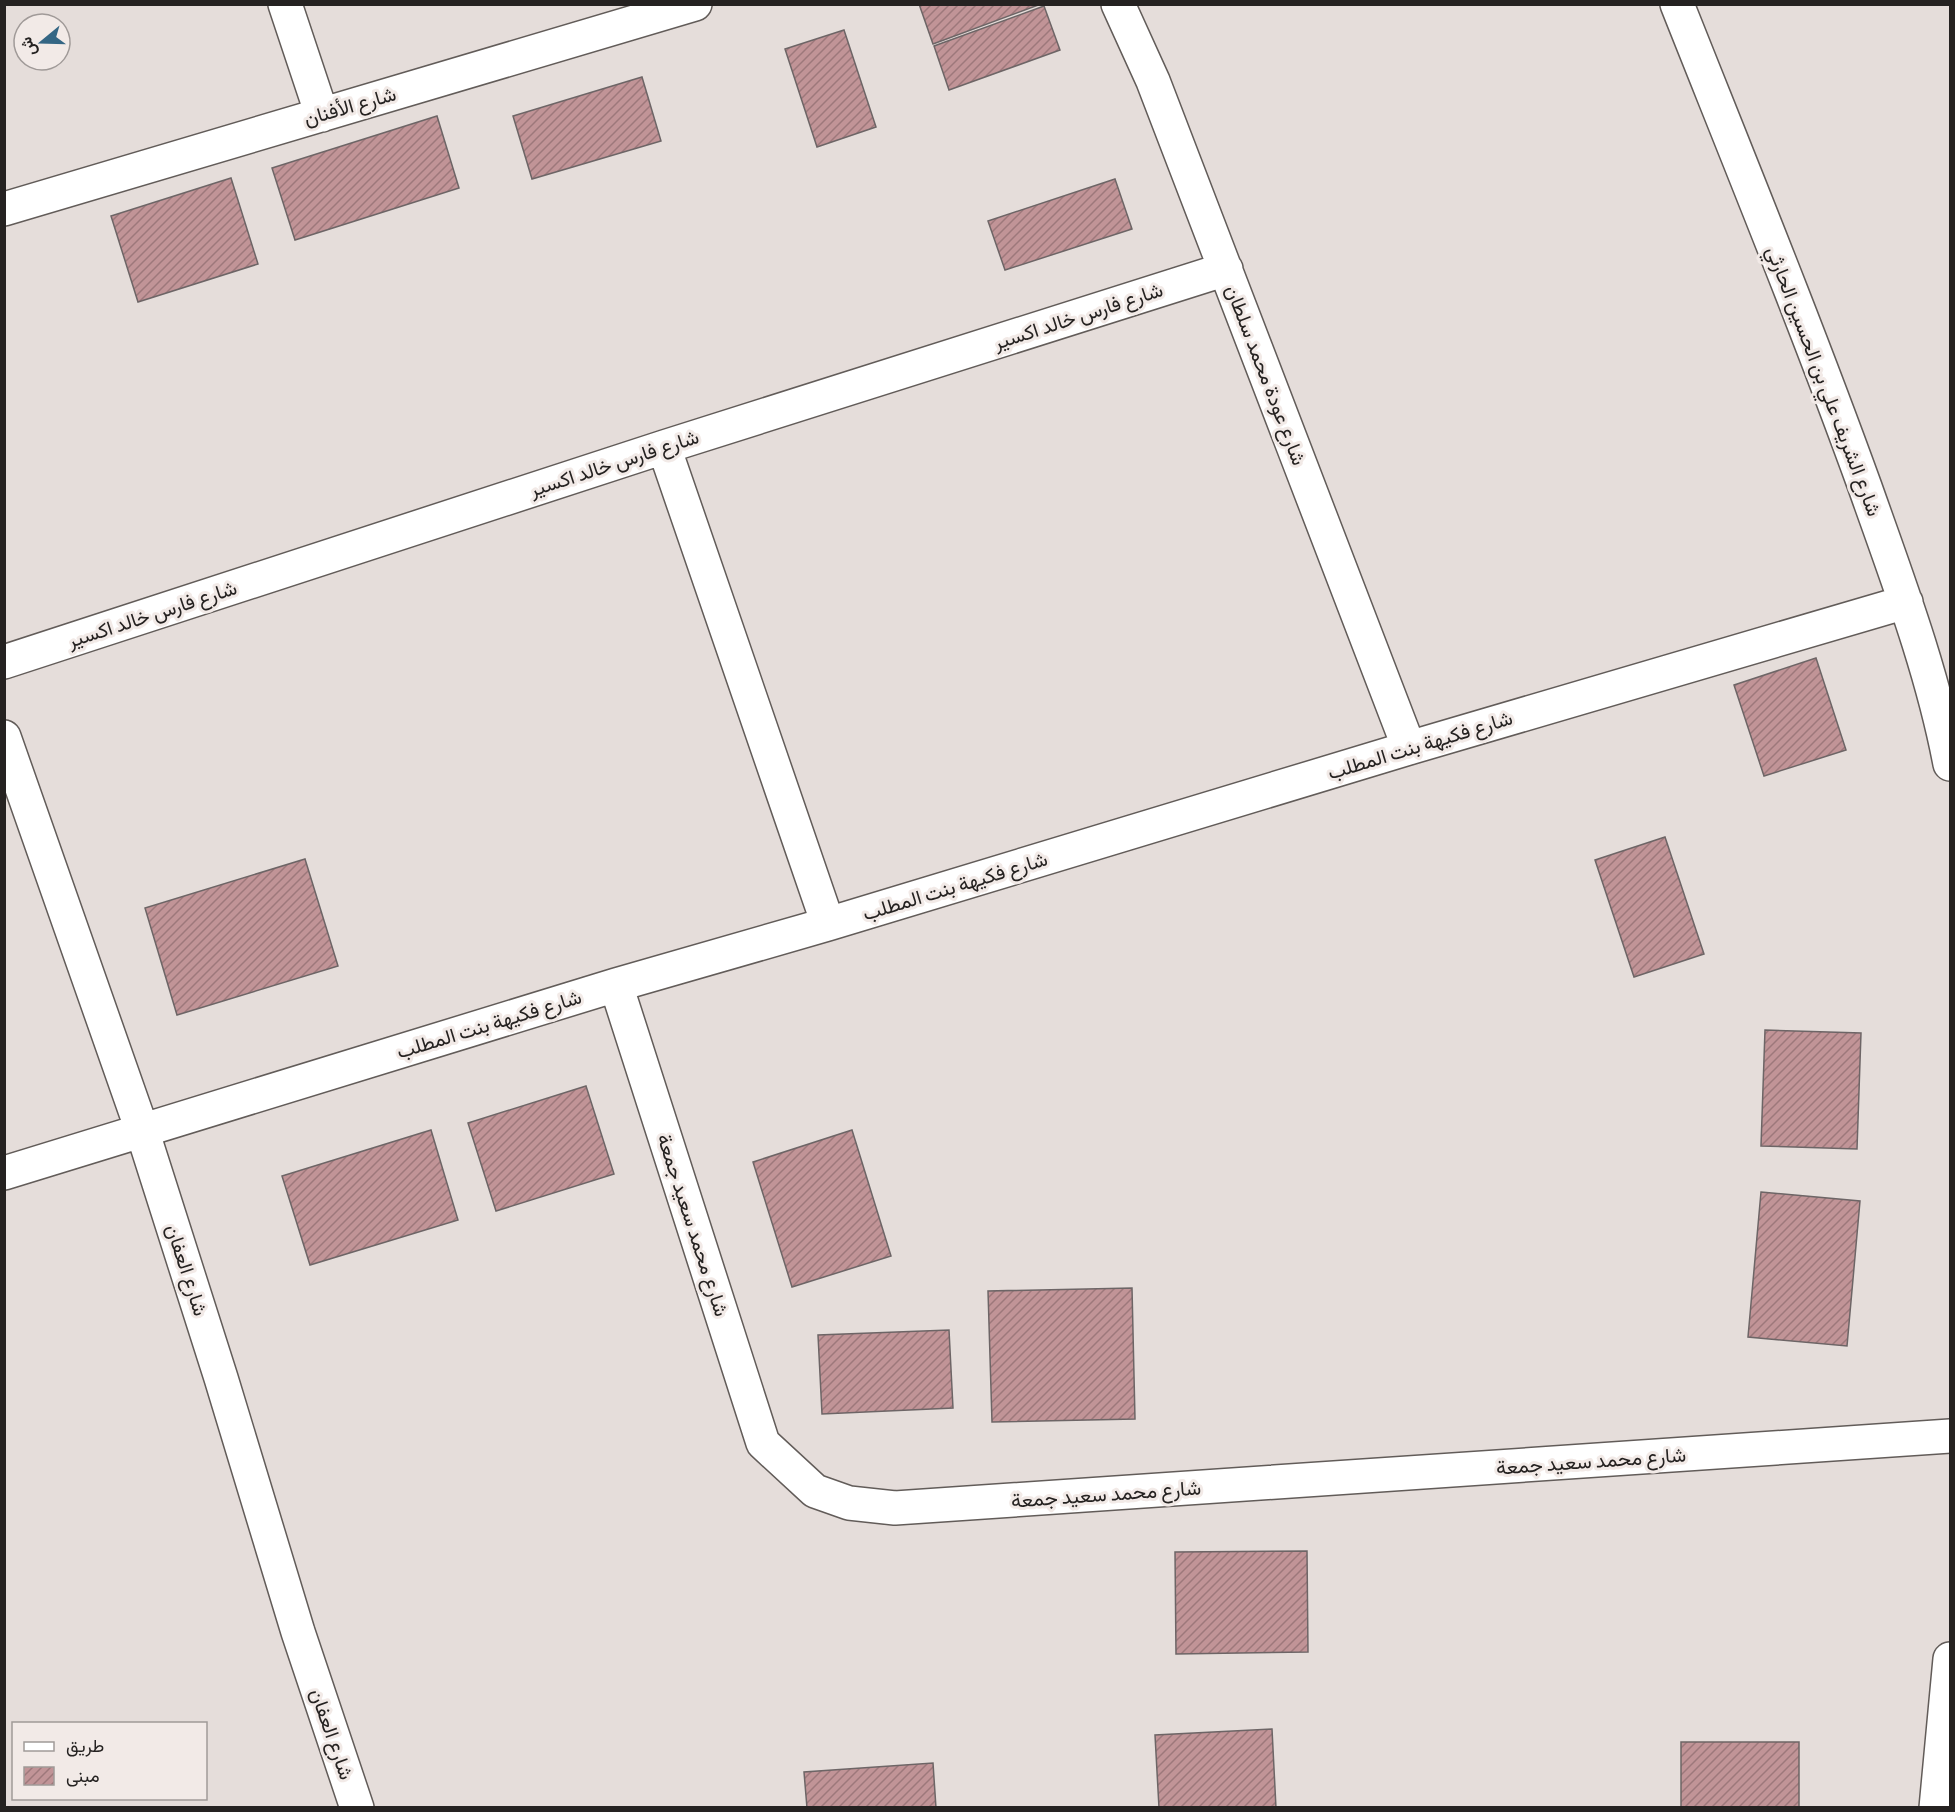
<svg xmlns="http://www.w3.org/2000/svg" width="1955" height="1812" font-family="Barlow,Vazirmatn,sans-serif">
  <defs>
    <pattern id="building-hatch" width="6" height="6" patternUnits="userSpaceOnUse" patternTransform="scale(1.5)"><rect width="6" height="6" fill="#c19497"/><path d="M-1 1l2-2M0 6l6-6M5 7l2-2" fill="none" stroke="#9d787b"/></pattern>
  </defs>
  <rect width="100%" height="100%" fill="#e5ddda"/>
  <path fill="url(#building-hatch)" stroke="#6d6566" stroke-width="1.5" d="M919,4H1041L933,44Z
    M1044,6L1060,50L949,90L934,46Z
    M844,30L876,127L817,147L785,49Z
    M642,77L661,141L532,179L513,116Z
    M437,116L459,188L295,240L272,168Z
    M231,178L258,264L138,302L111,216Z
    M1115,179L1132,229L1005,270L988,221Z
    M1816,658L1846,750L1764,776L1734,685Z
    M1665,837L1704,954L1634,977L1595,860Z
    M305,859L338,966L177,1015L145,908Z
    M1765,1030L1861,1033L1857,1149L1761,1146Z
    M586,1086L614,1174L496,1211L468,1123Z
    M431,1130L458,1220L310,1265L282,1176Z
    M852,1130L891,1256L792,1287L753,1162Z
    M1761,1192L1860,1201L1847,1346L1748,1337Z
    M1132,1288L1135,1419L992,1422L988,1291Z
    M949,1330L953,1408L822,1414L818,1335Z
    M1307,1551L1308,1652L1176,1654L1175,1552Z
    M1272,1729L1276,1808H1159L1155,1735Z
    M1681,1742H1799V1808H1681Z
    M933,1763L936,1808H807L804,1772Z"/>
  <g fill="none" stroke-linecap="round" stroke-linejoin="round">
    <defs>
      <path id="minor" d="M285,4L322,115
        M1118,4L1153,81L1409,748
        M1677,4C1741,165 1806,324 1865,487C1897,578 1932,669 1950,764
        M4,209L695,4
        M664,447L828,924
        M4,662L664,447L1226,269
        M4,737L142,1130L221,1378L298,1632L357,1808
        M616,985L763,1443L815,1491L849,1503L895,1508L1950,1436
        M4,1173L616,985L828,924L1409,748L1906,602
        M1936,1808L1950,1659"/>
    </defs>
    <use href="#minor" stroke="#625c59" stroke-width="36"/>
    <use href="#minor" stroke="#fff" stroke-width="33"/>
  </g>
  <g text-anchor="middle" stroke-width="6" stroke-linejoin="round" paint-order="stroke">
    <g font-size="20" fill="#252221" stroke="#f2eae7">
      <text transform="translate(350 106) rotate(-16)" y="7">شارع الأفنان</text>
      <text transform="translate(1078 316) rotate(-18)" y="7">شارع فارس خالد اكسير</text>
      <text transform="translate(1266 375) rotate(69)" y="7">شارع عودة محمد سلطان</text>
      <text transform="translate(1824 381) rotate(69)" y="7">شارع الشريف علي بن الحسين الحارثي</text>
      <text transform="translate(614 463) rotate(-18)" y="7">شارع فارس خالد اكسير</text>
      <text transform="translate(152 614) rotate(-18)" y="7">شارع فارس خالد اكسير</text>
      <text transform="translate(1420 745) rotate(-17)" y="7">شارع فكيهة بنت المطلب</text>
      <text transform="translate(955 886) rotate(-17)" y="7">شارع فكيهة بنت المطلب</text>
      <text transform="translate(489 1024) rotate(-17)" y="7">شارع فكيهة بنت المطلب</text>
      <text transform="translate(693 1225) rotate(72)" y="7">شارع محمد سعيد جمعة</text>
      <text transform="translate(187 1270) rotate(72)" y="7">شارع العفان</text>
      <text transform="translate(1591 1461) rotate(-4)" y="7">شارع محمد سعيد جمعة</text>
      <text transform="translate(1106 1494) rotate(-4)" y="7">شارع محمد سعيد جمعة</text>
      <text transform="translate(332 1734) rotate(71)" y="7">شارع العفان</text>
    </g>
  </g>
  <rect width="1955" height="1812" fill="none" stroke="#252221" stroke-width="12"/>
  <rect x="12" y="1722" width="195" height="78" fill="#f2eae7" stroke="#a09a98" stroke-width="1.5"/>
  <rect x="24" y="1742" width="30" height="9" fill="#ffffff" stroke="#a09a98" stroke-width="1.5"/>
  <text x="66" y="1752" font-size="18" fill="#252221">طريق</text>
  <rect x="24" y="1767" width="30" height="18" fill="url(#building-hatch)" stroke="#a09a98" stroke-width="1.5"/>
  <text x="66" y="1782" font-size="18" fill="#252221">مبنى</text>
  <g transform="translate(42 42) rotate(251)"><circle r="28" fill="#f2eae7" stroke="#a09a98" stroke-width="1.5"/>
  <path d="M0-4.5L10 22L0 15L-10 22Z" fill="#346684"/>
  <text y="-9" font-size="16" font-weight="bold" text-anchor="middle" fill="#252221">ش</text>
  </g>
</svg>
